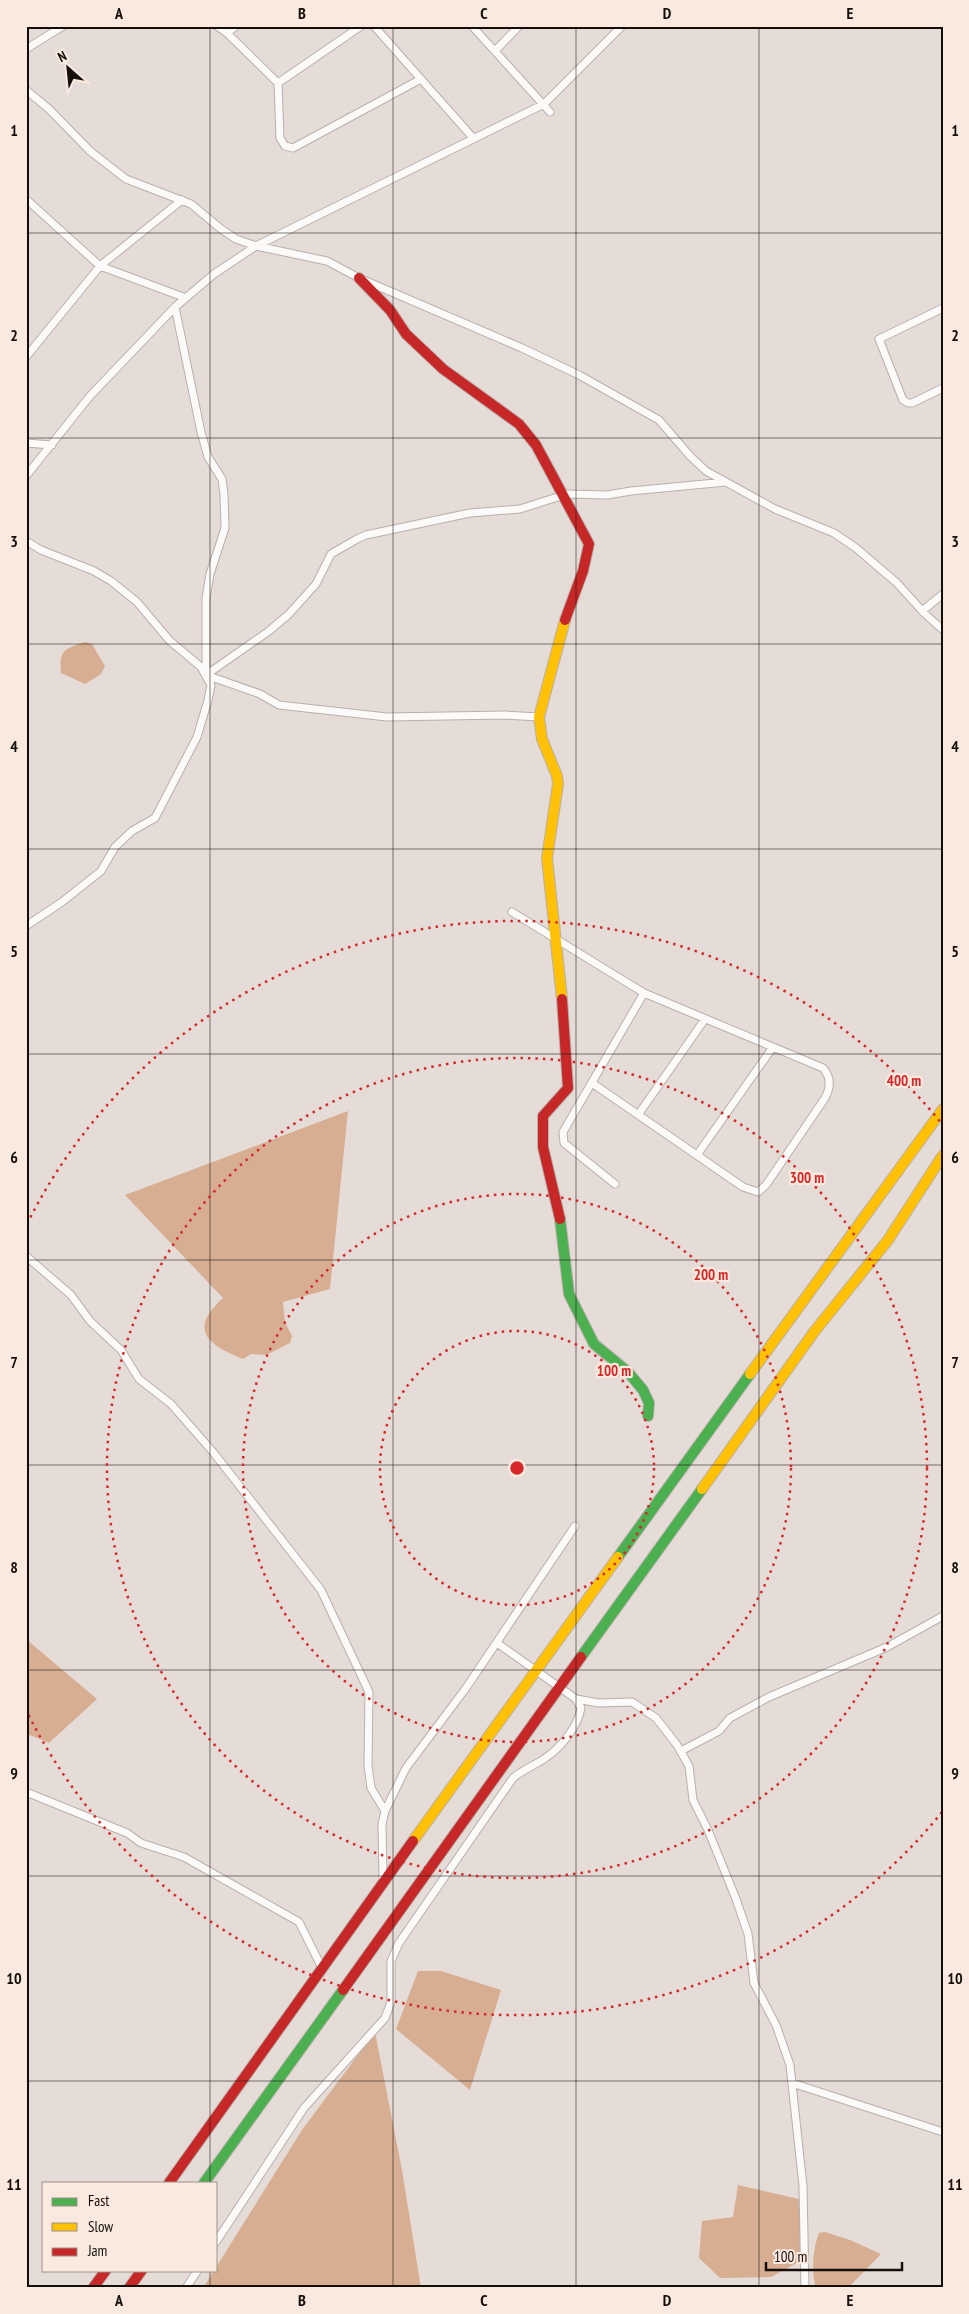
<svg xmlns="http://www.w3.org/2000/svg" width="969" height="2314" font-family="'PT Sans Narrow',sans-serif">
  <rect width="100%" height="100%" fill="#e6dcd7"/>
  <path fill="#d8ae93" d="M85,642L92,644L105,666L101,674L85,684L61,673C59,650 64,649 85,642Z
    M348,1111L330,1289L283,1302L285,1322L292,1336L290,1343L266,1355L251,1354L243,1359C207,1344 188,1330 223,1298L125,1195Z
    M26,1639L97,1699L49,1743L30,1735L26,1739Z
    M418,1971H441L501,1990L470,2090L396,2029Z
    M375,2032L402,2170L421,2288H203L302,2130Z
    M738,2185L803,2200L804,2259L771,2277L720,2278L699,2258L702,2221L733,2217Z
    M825,2232L850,2240L881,2254L848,2288H816C811,2273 813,2247 819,2233Z"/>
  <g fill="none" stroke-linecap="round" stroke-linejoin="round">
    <defs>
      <path id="street" d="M217,26L227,33L278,83L280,138L285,146L293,148L421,79
        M374,26L474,139
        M472,26L550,112
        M227,33L236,26
        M26,49L63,26
        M495,51L519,26
        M278,83L361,26
        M26,90L49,109L90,151L126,179L191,204L221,229L236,239L256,246L327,261L359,278L522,348L579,375L659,420L690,456L706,471L775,509L834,533L856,548L897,583L924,613L943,630
        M26,199L100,266L186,298
        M175,307L201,432L208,457L222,479L224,494L225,528L210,574L206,598V674
        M943,308L879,339L903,400L908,403H912L943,388
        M26,357L100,266L182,200
        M26,443L52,445
        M26,476L90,396L175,307L214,274L256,246L544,104L622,26
        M26,541L41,550L94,571L111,581L137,602L170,641L201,667L211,685L208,700L197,737L155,818L132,831L115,847L101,871L62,902L26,926
        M922,611L943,594
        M206,675L269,631L289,614L316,584L331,554L357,539L366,535L470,513L520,509L567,494L607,495L631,491L726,482
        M206,675L260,694L279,705L387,717L505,715L539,717
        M512,912L644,993L823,1068C831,1077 831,1087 825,1098L766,1185L758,1192L743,1187L592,1083
        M638,1115L705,1019
        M697,1155L773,1047
        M615,1184L564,1143L563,1132L644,993
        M26,1256L71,1295L90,1321L121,1350L139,1379L171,1404L213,1452L321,1590L369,1692L368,1766L371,1788L385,1811
        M497,1643L576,1699L599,1703L632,1702L656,1718L677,1745L689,1766L693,1800L708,1830L736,1899L748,1934L754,1983L776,2025L790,2065L803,2186L805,2288
        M681,1751L719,1731L730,1718L769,1697L887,1647L943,1616
        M26,1792L127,1833L141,1843L184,1857L299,1922L322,1968
        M383,1879L382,1824L385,1811L406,1768L466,1688L575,1526
        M792,2083L943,2132
        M216,2242L304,2108L385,2018L391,2002V1961L399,1943L513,1778C525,1768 541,1763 552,1753C565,1742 578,1725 581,1708L576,1699
        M186,2288L198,2270"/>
      <path id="fast" d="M560,1219L569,1294L594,1344L628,1372L643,1390L649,1403L648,1416
        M618,1557L750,1374
        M581,1657L702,1489
        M204,2183L343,1990"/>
      <path id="slow" d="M562,999L547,858L558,784L557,776L542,739L539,717L565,620
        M750,1374L943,1109
        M702,1489L814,1332L888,1240L943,1155
        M413,1841L618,1557"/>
      <path id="jam" d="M359,278L390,310L406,334L443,369L519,424L536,445L589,544L583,571L565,620
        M560,1219L543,1147V1116L568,1088L562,999
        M343,1990L581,1657
        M169,2183L413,1841
        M93,2288L106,2270
        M129,2288L142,2270"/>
    </defs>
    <use href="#street" stroke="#b7b0ac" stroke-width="9"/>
    <use href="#fast" stroke="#b7b0ac" stroke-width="12"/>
    <use href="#slow" stroke="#b7b0ac" stroke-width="12"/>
    <use href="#jam" stroke="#b7b0ac" stroke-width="12"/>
    <use href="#street" stroke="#fbfaf9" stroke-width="7"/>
    <use href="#fast" stroke="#4caf50" stroke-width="10"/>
    <use href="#slow" stroke="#ffc107" stroke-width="10"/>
    <use href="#jam" stroke="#c62828" stroke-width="10"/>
  </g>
  <path fill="none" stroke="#150f0c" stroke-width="1" stroke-opacity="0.55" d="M210,26V2183M393,26V2288M576,26V2288M759,26V2288M26,233H943M26,438H943M26,644H943M26,849H943M26,1054H943M26,1260H943M26,1465H943M26,1670H943M26,1876H943M26,2081H943M210,2270V2288"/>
  <g fill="none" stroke="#d62828" stroke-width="2.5" stroke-dasharray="2.5 5">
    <circle cx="517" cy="1468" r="137"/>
    <circle cx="517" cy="1468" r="274"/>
    <circle cx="517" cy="1468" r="410"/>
    <path d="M942 1812A547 547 0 0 1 27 1712M27 1224A547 547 0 0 1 942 1124"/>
  </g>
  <circle cx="517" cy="1468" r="8" fill="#d62828" stroke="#fae9de" stroke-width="2.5"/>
  <g font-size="15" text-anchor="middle" font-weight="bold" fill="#d62828" stroke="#fae9de" stroke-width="4.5" stroke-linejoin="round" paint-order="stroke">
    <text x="904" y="1086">400 m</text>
    <text x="807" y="1183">300 m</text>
    <text x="711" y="1280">200 m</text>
    <text x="614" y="1376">100 m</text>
  </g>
  <rect width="969" height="2314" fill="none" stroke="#fae9de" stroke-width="55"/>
  <rect x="42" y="2182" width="175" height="90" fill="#fae9de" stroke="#9e928a"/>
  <rect x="52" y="2198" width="25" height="8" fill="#4caf50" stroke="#9e928a"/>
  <text x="88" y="2206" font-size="15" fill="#150f0c">Fast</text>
  <rect x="52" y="2223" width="25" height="8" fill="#ffc107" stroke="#9e928a"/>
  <text x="88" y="2232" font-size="15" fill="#150f0c">Slow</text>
  <rect x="52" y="2248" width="25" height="8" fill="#c62828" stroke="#9e928a"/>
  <text x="88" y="2256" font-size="15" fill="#150f0c">Jam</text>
  <g transform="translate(68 68) rotate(333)" stroke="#fae9de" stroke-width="4" paint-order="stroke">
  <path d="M0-4L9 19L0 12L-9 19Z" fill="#150f0c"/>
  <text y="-8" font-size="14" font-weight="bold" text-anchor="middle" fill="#150f0c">N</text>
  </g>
  <path d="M766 2262v8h136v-8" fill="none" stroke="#150f0c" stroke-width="2.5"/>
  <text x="774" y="2262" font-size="15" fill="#150f0c" stroke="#fae9de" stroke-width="4" paint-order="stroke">100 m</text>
  <rect x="28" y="28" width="914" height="2258" fill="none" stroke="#150f0c" stroke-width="2"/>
  <g font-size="16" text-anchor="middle" font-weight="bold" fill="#150f0c">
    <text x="119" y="19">A</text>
    <text x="302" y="19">B</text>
    <text x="484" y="19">C</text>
    <text x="667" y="19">D</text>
    <text x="850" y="19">E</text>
    <text x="14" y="136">1</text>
    <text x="955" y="136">1</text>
    <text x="14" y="341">2</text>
    <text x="955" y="341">2</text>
    <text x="14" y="547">3</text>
    <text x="955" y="547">3</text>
    <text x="14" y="752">4</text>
    <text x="955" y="752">4</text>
    <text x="14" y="957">5</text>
    <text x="955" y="957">5</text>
    <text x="14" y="1163">6</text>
    <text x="955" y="1163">6</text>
    <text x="14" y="1368">7</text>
    <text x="955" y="1368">7</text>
    <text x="14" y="1573">8</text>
    <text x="955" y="1573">8</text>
    <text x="14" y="1779">9</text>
    <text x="955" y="1779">9</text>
    <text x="14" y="1984">10</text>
    <text x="955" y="1984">10</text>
    <text x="14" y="2190">11</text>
    <text x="955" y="2190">11</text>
    <text x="119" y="2306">A</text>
    <text x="302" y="2306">B</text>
    <text x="484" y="2306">C</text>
    <text x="667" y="2306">D</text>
    <text x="850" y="2306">E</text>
  </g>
</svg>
